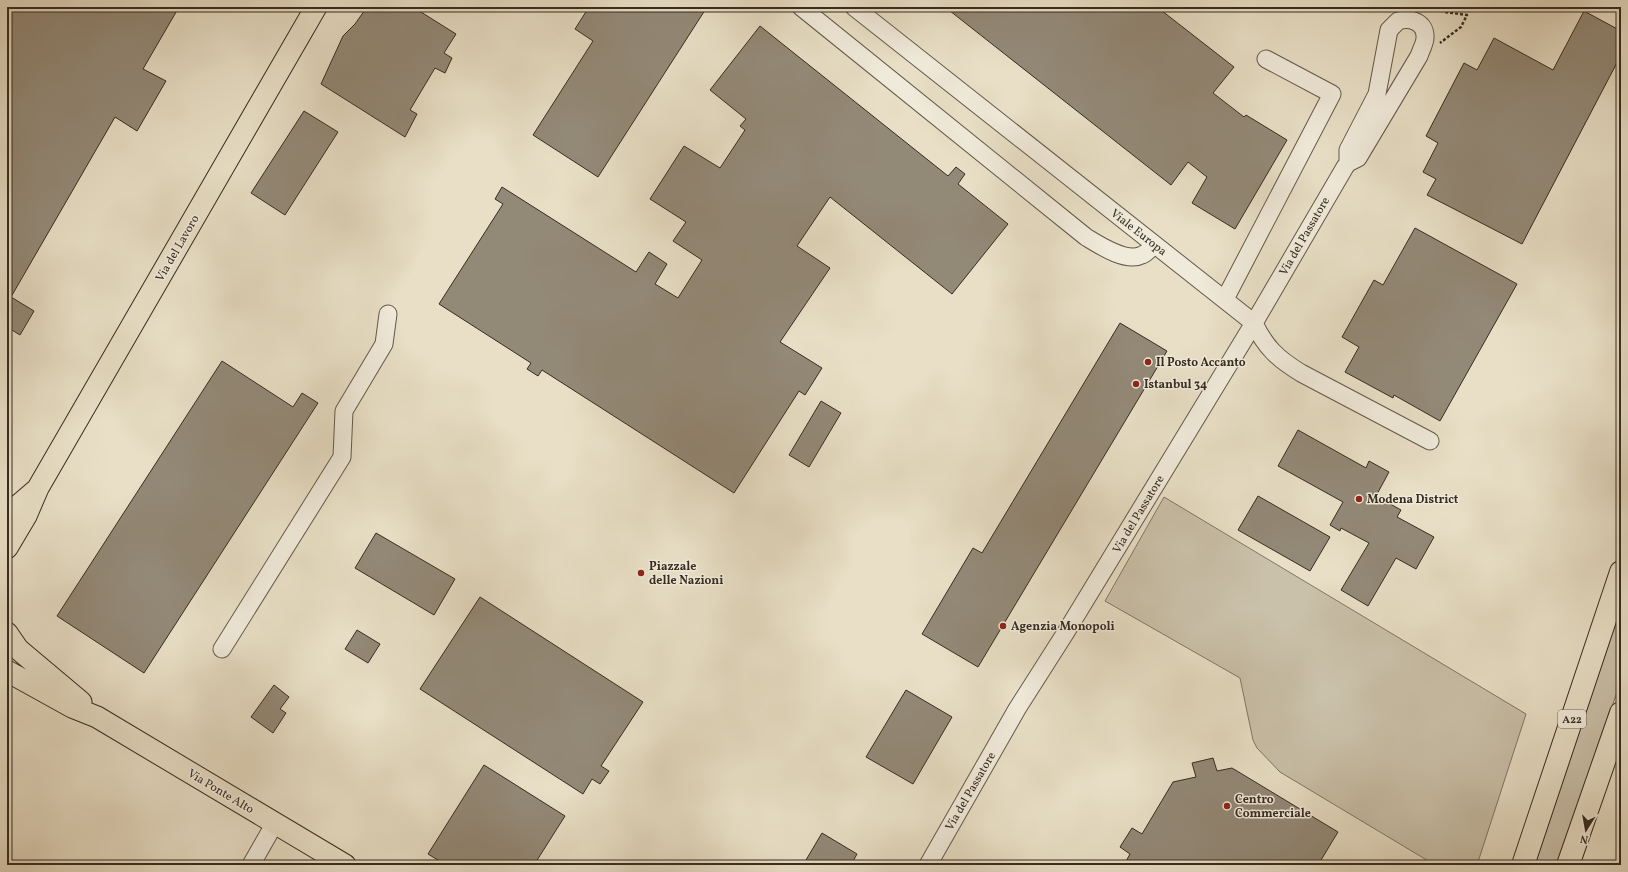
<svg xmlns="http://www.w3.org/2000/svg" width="1628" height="872" font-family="Vollkorn,serif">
  <rect width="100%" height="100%" fill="#e8dfc6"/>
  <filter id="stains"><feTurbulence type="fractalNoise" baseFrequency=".005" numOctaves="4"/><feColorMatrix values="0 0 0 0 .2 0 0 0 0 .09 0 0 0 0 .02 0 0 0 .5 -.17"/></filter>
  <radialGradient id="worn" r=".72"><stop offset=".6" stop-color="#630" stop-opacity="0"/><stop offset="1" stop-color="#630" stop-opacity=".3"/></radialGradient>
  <path fill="#cac1aa" stroke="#807666" d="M1164,497L1526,714L1477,865H1435L1280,772L1257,748L1253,740L1240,678L1105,601Z
    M1621,606V680L1559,865H1535Z"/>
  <path fill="#938977" stroke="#372c21" d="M7,7H179L143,69L166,81L137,131L115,117L11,297L34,311L20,335L7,327Z
    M367,7H413L456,34L444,53L452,58L445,73L435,68L410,110L417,114L405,137L321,84L343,36L355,24Z
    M589,7H707L598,177L533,135L593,41L575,29Z
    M945,7H1157L1234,67L1213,93L1244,117L1246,115L1287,140L1235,229L1192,203L1207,177L1188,162L1171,185Z
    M1584,11L1621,31V55L1522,244L1427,195L1436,179L1423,172L1438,143L1426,136L1464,63L1477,70L1494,38L1553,70Z
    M760,26L948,176L956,167L965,174L958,184L1008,224L952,294L830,197L797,246L830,268L780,342L822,368L805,395L799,391L734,493L542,370L538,376L527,369L531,363L439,304L503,204L495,199L502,187L636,272L649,252L667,264L655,284L678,298L702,260L673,241L686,222L650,199L684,146L720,168L745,130L740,126L746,119L710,90Z
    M304,111L338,132L285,215L251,193Z
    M1415,228L1517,284L1440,421L1394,395L1393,398L1345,372L1359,347L1342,337L1374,280L1383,285Z
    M1120,323L1167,351L978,667L922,634L973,548L982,553Z
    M222,361L293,407L302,393L318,403L144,673L57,616Z
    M821,401L841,413L809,467L789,455Z
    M1298,430L1366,468L1369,461L1389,472L1376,496L1401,510L1397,517L1434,537L1416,569L1396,558L1368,606L1341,590L1369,543L1341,528L1340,531L1330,525L1343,502L1278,466Z
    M1258,496L1330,537L1310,571L1238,530Z
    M376,533L455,579L434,615L355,568Z
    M480,597L643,702L601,766L609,771L600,784L592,779L583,794L420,689Z
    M357,630L380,644L368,663L345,649Z
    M274,685L289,697L280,709L286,713L273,733L251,717Z
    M906,690L952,717L913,784L866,757Z
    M1213,758L1217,771L1232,768L1338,832L1318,865H1124L1130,854L1120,847L1132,828L1142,834L1173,782L1196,777L1192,763Z
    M484,765L565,816L534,865H446L428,854Z
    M822,833L857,854L851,865H803Z"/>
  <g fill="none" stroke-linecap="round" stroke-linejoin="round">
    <defs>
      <path id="minor" d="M801,7L1086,237C1099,245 1126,263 1142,255C1147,253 1151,248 1154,244
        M854,7L1254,323C1265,347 1278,359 1301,373L1430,441
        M1225,299L1332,94L1266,59
        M222,649L342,457L344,411L384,344L388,314
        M251,865L275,823
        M928,865L1017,709L1066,632L1254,323L1345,167L1348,163L1358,158L1419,56C1421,50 1425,43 1425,38C1426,22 1410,17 1398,21L1389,30L1377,94L1348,150V163"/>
      <path id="major" d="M7,512L14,509L35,491
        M7,548L26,516L38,488L316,7
        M7,633L18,649L81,702
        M7,671L72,707L97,717L345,865"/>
      <path id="highway" d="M1523,865L1621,572
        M1568,865L1621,713"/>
    </defs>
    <use href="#minor" stroke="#63594a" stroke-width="19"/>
    <use href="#major" stroke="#372c21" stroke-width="23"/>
    <use href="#highway" stroke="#372c21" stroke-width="24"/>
    <path stroke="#372c21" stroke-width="2.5" stroke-dasharray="3 2" stroke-linecap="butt" d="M1431,7L1445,12L1467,15L1461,27L1440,43"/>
    <use href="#minor" stroke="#f0eada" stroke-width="17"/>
    <use href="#major" stroke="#e8dfc6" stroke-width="21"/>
    <use href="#highway" stroke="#e8dfc6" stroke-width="22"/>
  </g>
  <g fill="#8f2418" stroke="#f0eada" stroke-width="1.5">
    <circle cx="1148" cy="362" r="4"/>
    <circle cx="1136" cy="384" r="4"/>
    <circle cx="1359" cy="499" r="4"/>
    <circle cx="641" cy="573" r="4"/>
    <circle cx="1003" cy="626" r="4"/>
    <circle cx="1227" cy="806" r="4"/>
  </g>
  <g text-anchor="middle" stroke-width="3" stroke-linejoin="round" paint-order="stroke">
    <rect fill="#f0eada" stroke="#6e6558" stroke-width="1" x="1558" y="710" width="28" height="18" rx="3"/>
    <g font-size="11" font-weight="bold" fill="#372c21">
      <text x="1572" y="723">A22</text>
    </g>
    <g font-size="12" fill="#372c21" stroke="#f0eada">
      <text transform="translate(1139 232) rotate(38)" y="4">Viale Europa</text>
      <text transform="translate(1304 236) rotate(-60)" y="4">Via del Passatore</text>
      <text transform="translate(177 248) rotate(-60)" y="4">Via del Lavoro</text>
      <text transform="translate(1138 514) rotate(-59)" y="4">Via del Passatore</text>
      <text transform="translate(221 791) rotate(31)" y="4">Via Ponte Alto</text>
      <text transform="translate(970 791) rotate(-60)" y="4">Via del Passatore</text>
    </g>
    <g font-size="12" font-weight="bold" fill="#372c21" stroke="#f0eada" text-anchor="start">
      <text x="1156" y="366">Il Posto Accanto</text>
      <text x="1144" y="388">Istanbul 34</text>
      <text x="1367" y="503">Modena District</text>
      <text x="649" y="570">Piazzale<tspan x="649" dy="14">delle Nazioni</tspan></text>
      <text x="1011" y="630">Agenzia Monopoli</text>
      <text x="1235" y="803">Centro<tspan x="1235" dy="14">Commerciale</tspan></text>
    </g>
  </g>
  <rect width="1628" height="872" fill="none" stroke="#e8dfc6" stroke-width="24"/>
  <rect x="8" y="8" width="1612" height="856" fill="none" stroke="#372c21" stroke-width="2"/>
  <rect x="12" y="12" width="1604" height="848" fill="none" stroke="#372c21"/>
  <g transform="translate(1586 830) rotate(191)" stroke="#f0eada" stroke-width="3" paint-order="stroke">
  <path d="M0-3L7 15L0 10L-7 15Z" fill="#372c21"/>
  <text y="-6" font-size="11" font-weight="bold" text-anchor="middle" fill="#372c21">N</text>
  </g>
  <rect width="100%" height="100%" filter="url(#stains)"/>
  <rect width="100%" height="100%" fill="url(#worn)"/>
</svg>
